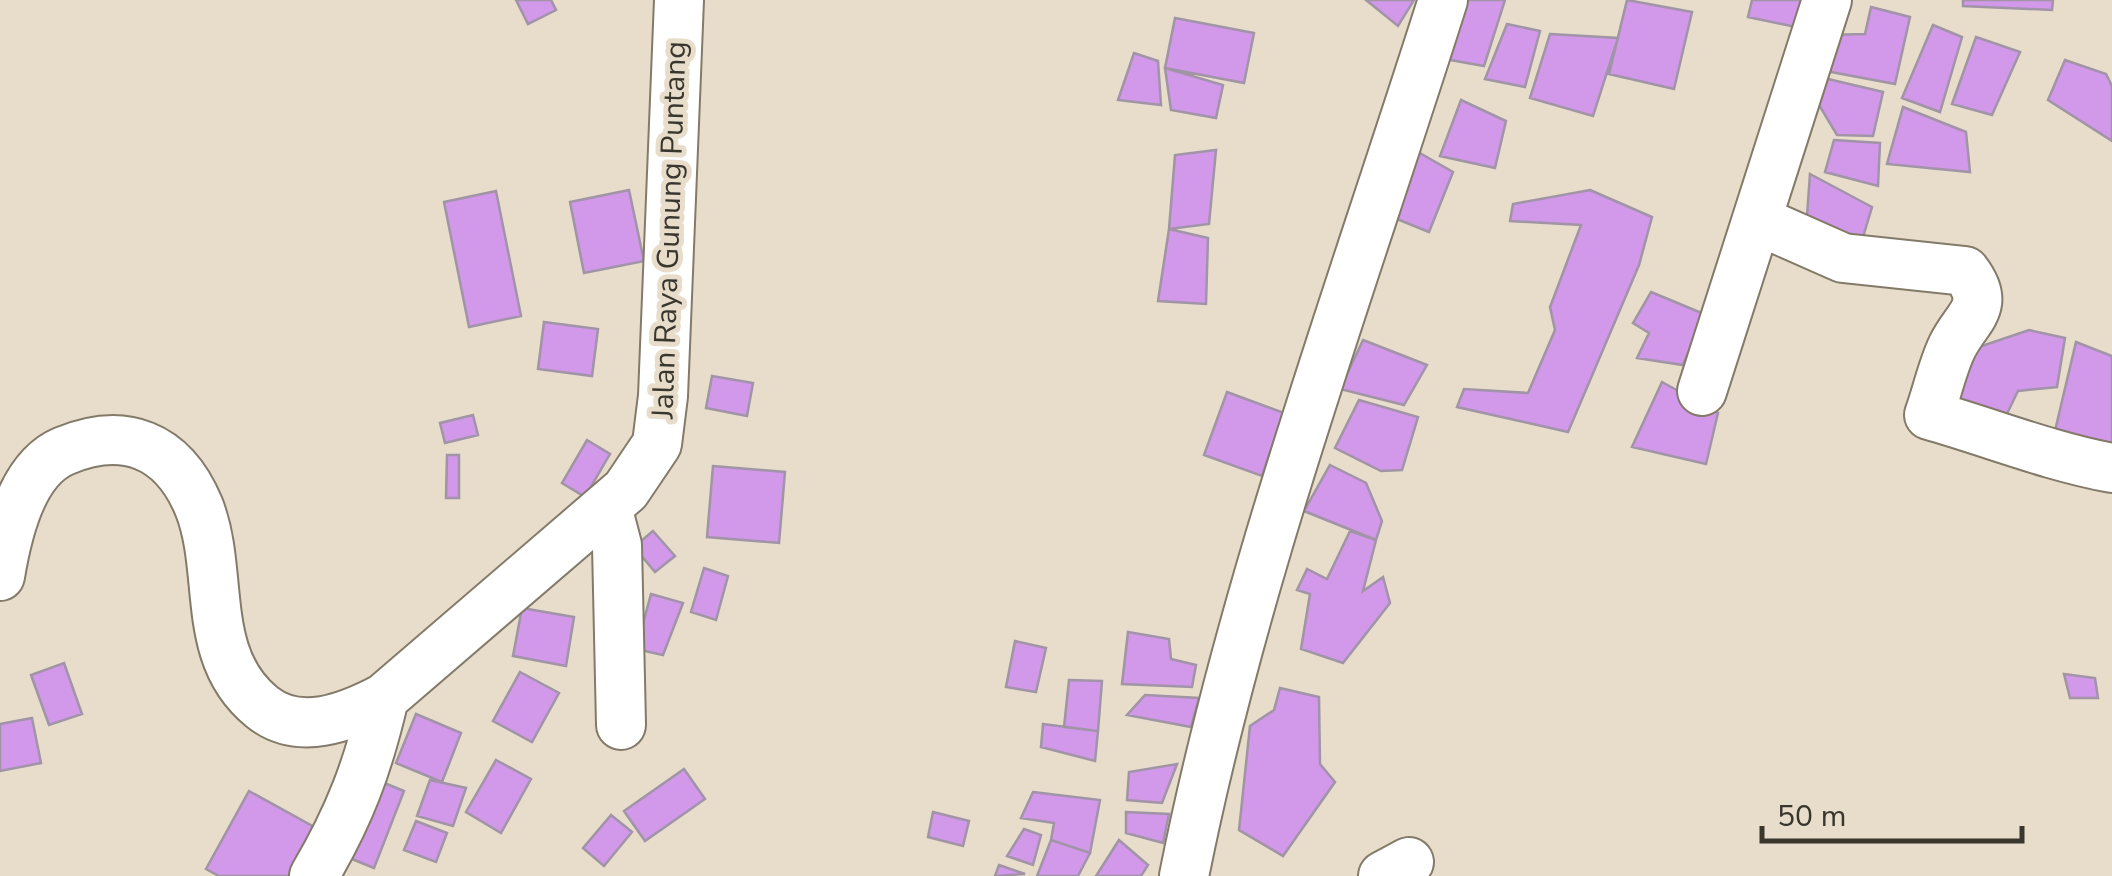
<svg xmlns="http://www.w3.org/2000/svg" width="2112" height="876" font-family="'Nunito Sans',sans-serif">
  <rect width="100%" height="100%" fill="#e7ddca"/>
  <path fill="#d298e9" stroke="#a094a6" stroke-width="2.5" d="M516,0H551L556,10L528,24Z
    M1366,0H1414L1398,26Z
    M1459,0H1505L1484,66L1450,60Z
    M1627,0L1692,12L1674,89L1609,74Z
    M1752,0H1811L1805,29L1748,17Z
    M1963,0H2053L2052,10L1963,6Z
    M1871,7L1910,17L1895,84L1815,69L1824,35L1865,34Z
    M1175,18L1254,33L1244,83L1165,68Z
    M1507,24L1540,31L1525,87L1485,79Z
    M1933,25L1962,37L1940,112L1902,98Z
    M1550,34L1618,38L1593,116L1530,98Z
    M1976,37L2020,52L1992,115L1952,104Z
    M1134,53L1158,61L1161,105L1118,100Z
    M2065,60L2106,74L2112,86V141L2048,100Z
    M1165,68L1223,85L1216,118L1171,110Z
    M1828,79L1883,92L1873,136L1837,135L1816,100Z
    M1461,100L1506,121L1495,168L1440,156Z
    M1903,107L1966,132L1970,172L1887,164Z
    M1834,140L1880,143L1878,186L1825,172Z
    M1411,148L1453,172L1429,232L1387,215Z
    M1216,150L1209,224L1169,229L1175,155Z
    M1810,174L1872,207L1860,247L1806,229Z
    M629,190L644,261L584,273L570,202Z
    M1590,190L1652,217L1639,265L1568,432L1457,407L1464,389L1528,393L1555,330L1550,307L1581,225L1510,221L1513,204Z
    M496,191L521,316L469,327L444,202Z
    M1169,229L1208,238L1206,304L1158,301Z
    M1651,292L1704,314L1683,365L1637,358L1649,333L1633,323Z
    M544,322L598,329L592,376L538,369Z
    M2029,330L2065,338L2057,387L2018,391L2001,426L1945,396L1958,354Z
    M1363,340L1427,365L1404,405L1340,389Z
    M2076,342L2112,356V461L2054,435Z
    M712,376L753,383L747,416L706,408Z
    M1662,382L1718,413L1706,464L1632,447Z
    M1227,392L1284,413L1262,476L1204,455Z
    M1359,400L1418,417L1402,470L1381,471L1335,448Z
    M473,415L478,435L445,443L440,423Z
    M587,440L610,454L585,497L562,483Z
    M447,455H459V498H446Z
    M1330,465L1366,483L1382,521L1376,540L1304,511Z
    M713,466L785,472L779,543L707,537Z
    M653,531L675,556L655,572L634,547Z
    M1350,531L1376,540L1363,591L1383,577L1390,603L1343,663L1301,649L1310,594L1297,590L1307,569L1327,579Z
    M704,568L728,576L716,620L691,612Z
    M651,594L683,603L663,655L636,649Z
    M522,608L574,617L566,666L513,656Z
    M1128,632L1169,639L1171,659L1196,665L1192,687L1122,684Z
    M1015,641L1046,648L1036,692L1006,687Z
    M64,663L82,714L49,725L31,675Z
    M520,672L559,693L532,742L493,721Z
    M2064,674L2095,678L2098,698H2070Z
    M1069,680L1102,681L1098,731L1064,727Z
    M1280,688L1319,697L1320,764L1335,782L1283,856L1239,830L1250,726L1274,710Z
    M1145,695L1199,698L1191,727L1127,715Z
    M416,714L461,733L442,782L396,763Z
    M32,718L41,763L0,771V724Z
    M1043,724L1098,731L1095,761L1041,747Z
    M496,760L531,779L501,833L466,812Z
    M1177,764L1162,803L1127,800L1129,772Z
    M684,769L705,799L645,841L624,811Z
    M377,780L404,791L374,868L347,857Z
    M430,780L466,788L453,826L417,816Z
    M249,791L316,828L289,876H219L206,869Z
    M1033,792L1100,800L1090,853L1051,840L1054,823L1021,818Z
    M933,812L969,821L963,846L928,837Z
    M1126,812L1169,814L1163,843L1126,833Z
    M611,815L632,832L604,866L583,848Z
    M416,821L447,833L436,862L404,850Z
    M1024,829L1041,835L1033,865L1007,856Z
    M1051,840L1090,853L1078,876H1037Z
    M1119,840L1148,865L1141,876H1096Z
    M999,865L1025,874L995,876Z"/>
  <g fill="none" stroke-linecap="round" stroke-linejoin="round">
    <defs>
      <path id="minor" d="M1757,220L1843,258L1965,271C1993,307 1967,316 1952,347C1942,368 1937,393 1929,415C1992,433 2048,456 2112,468
        M1702,391L1827,0
        M607,507L617,545L621,725
        M0,576C7,534 21,469 64,451C124,426 173,444 199,507C225,573 199,656 262,707C299,737 348,717 384,698L626,490L657,444L663,396L679,0
        M314,876C350,815 368,767 384,698
        M1184,876C1244,576 1351,291 1443,0
        M1383,876L1409,862"/>
    </defs>
    <use href="#minor" stroke="#837a69" stroke-width="52"/>
    <use href="#minor" stroke="#fff" stroke-width="48"/>
  </g>
  <g text-anchor="middle" stroke-width="10" stroke-linejoin="round" paint-order="stroke">
    <g font-size="30" fill="#39362e" stroke="#e7ddca">
      <text transform="translate(669 230) rotate(-88)" y="10">Jalan Raya Gunung Puntang</text>
    </g>
  </g>
  <path d="M1762 826v15h260v-15" fill="none" stroke="#39362e" stroke-width="5"/>
  <text x="1777" y="826" font-size="30" fill="#39362e" stroke="#e7ddca" stroke-width="8" paint-order="stroke">50 m</text>
</svg>
